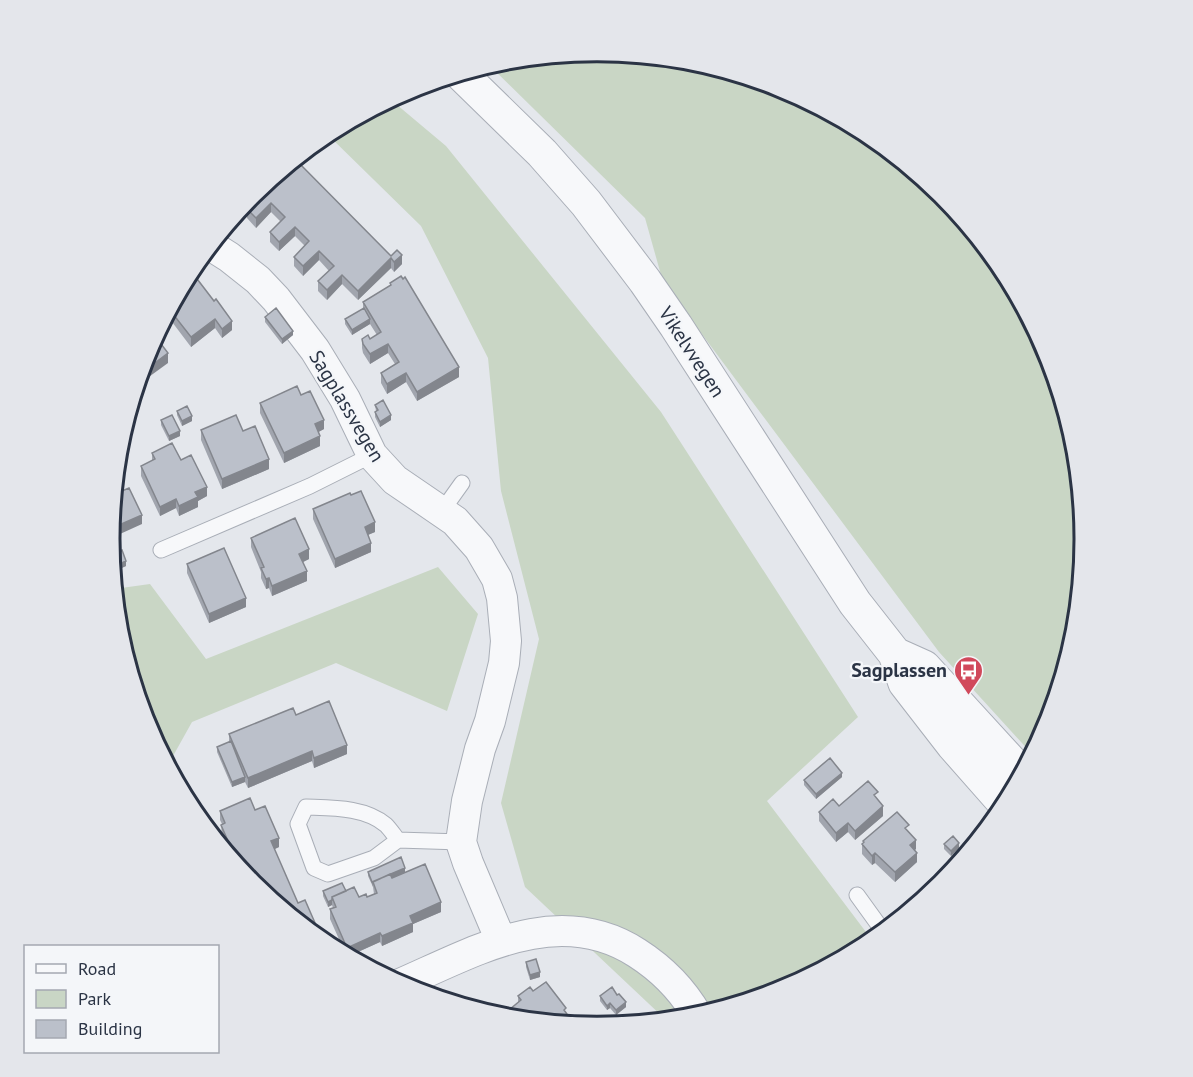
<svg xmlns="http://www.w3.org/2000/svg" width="1193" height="1077" font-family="'PT Sans',sans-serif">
  <rect width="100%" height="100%" fill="#e4e7ec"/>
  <path fill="#c9d6c5" d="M597,51L692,60L783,88L868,133L941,194L1002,268L1047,352L1075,444L1084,539L1075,634L1047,725L1032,754L939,652L663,282L645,218L488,64L502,60Z
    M390,99L446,146L661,412L858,717L767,801L872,940L783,989L691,1017L665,1019L525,887L501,803L539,639L501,491L488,358L421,226L326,133Z
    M438,567L478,614L447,711L336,663L192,722L168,765L146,725L118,633L114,589L150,584L206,659Z"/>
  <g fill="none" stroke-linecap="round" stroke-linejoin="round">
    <defs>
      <path id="service" d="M442,511L462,483
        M161,550L310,486L372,455
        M398,840L374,858L328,874L314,868L298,824L306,807C332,808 365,807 386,825C390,829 394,835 398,840L461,842
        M857,895L883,931"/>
      <path id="minor" d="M210,245L229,257L258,280L276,299L315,350L345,399L372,455L395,480L455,521L479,548L497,579L502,598L506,641L504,663L490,721L480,749L467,801L461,842L468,863L501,941
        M400,984C476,951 558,902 637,953C662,969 682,989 697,1015"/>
      <path id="tertiary" d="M460,73L542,153L586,203L645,281L676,326L855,603L895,654L905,683L953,745L1005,804
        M895,654L924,667L1021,773"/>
    </defs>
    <use href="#service" stroke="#a9aeb7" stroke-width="17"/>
    <use href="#minor" stroke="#a9aeb7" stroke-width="32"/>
    <use href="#tertiary" stroke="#a9aeb7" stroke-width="35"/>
    <use href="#service" stroke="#f7f8fa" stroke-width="15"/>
    <use href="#minor" stroke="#f7f8fa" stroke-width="30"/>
    <use href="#tertiary" stroke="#f7f8fa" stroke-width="33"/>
  </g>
  <path fill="#a1a5ae" d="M295,159L391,256L402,264L394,272L391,268L358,300L342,284L327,300L318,291V281L329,271L319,260L303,276L294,266V257L305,246L295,236L279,251L270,242V232L281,222L271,212L256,228L247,218V209Z
    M189,272L232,330L222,338L215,328L191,347L166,314Z
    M390,283L459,377L417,401L406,382L387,394L381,383V373L395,364L388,353L370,364L363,353L362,348V339H370L377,335L370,324L352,335L345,324V319L363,309V302L390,286Z
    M265,317L293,335L282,344L265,322Z
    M301,395L324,429L318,432L320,446L284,463L260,413V403Z
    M375,405L391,420L380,427L375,417V412L376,411Z
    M177,411L192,421L182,426L177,415Z
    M161,420L180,436L169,441L161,425Z
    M201,430L243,431L269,469L222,489L201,440Z
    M152,453L181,460L207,496L198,501V507L179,516L176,508L160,516L141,476V466L152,461Z
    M313,509L375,532L368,535L371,552L335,568L313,519Z
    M251,538L309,559L303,562L307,581L272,596L269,588L266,589L261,578V572L251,547Z
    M111,554L126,566L115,571L111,563Z
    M187,564L246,607L209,623L187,573Z
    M296,715L347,754L314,768L312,761L248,788L245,782L232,787L217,752V747L229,742V734Z
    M842,777L816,799L804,785V780Z
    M878,800L883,816L855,840L848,832L836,842L819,821V812L839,806Z
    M255,810L279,847L274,849L298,903L319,939L232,858L221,834L222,824L220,820V811Z
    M909,832L916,849L914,850L917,862L895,882L875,863L872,865L862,854V844L863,843V841Z
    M944,844L959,848L951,856L944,849Z
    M368,872H405L441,912L413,924V932L382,946L380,942L349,956L346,955L330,919V909L333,908L332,905L328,907L323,896V891H346L359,897H367L374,894L373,887L368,876Z
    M526,962L540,977L530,980L526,967Z
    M533,991L566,1012L572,1024L509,1017V1010L518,1003V996Z
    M600,996L626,1007L616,1015L610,1008L607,1010L600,1001Z"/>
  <path fill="#83868d" d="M271,203V212L256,228V218Z
    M295,227V236L279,251V242Z
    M319,251V260L303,276V266Z
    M402,255V264L394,272V262Z
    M391,258V268L358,300V291Z
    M342,275V284L327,300V290Z
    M215,319V328L191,347V337Z
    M370,319V324L352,335V330Z
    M232,321V330L222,338V329Z
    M293,331V335L282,344V339Z
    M388,344V353L370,364V354Z
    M168,353V363L135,387L139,375Z
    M459,367V377L417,401V392Z
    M406,373V382L387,394V384Z
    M391,415V420L380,427V422Z
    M192,416V421L182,426V421Z
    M324,420V429L315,434V424Z
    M180,431V436L169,441V436Z
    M320,436V446L284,463V453Z
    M269,459V469L222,489V479Z
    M207,487V496L198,501V507L179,516V506L195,492Z
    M176,499V508L160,516V507Z
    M142,515V524L109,539L110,529Z
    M375,522V532L365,536V527Z
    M371,543V552L335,568V559Z
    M309,549V559L299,564V554Z
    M126,561V566L115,571V566Z
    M307,571V581L272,596V586Z
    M269,578V588L266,589V579Z
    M246,598V607L209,623V614Z
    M347,745V754L314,768V758Z
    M312,751V761L248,788V778Z
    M842,773V777L816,799V794Z
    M245,777V782L232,787V782Z
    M883,806V816L855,840V831Z
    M848,823V832L836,842V833Z
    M279,838V847L271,851V841Z
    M916,840V849L910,855V845Z
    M959,843V848L951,856V851Z
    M875,853V863L872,865V856Z
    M917,853V862L895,882V872Z
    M405,868V873L375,886L373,882L372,887V882Z
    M332,900V905L328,907V902Z
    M441,902V912L413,924V932L382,946V936L410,916Z
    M319,932V939L314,934Z
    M380,933V942L349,956L347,955V948Z
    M540,972V977L530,980V975Z
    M626,1002V1007L616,1015V1010Z
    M610,1003V1008L607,1010V1006Z"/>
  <path fill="#bbc0ca" stroke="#83868d" stroke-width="1.5" d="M295,159L391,256L397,250L402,255L394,262L391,258L358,291L342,275L327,290L318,281L334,266L319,251L303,266L294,257L309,241L295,227L279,242L270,232L285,217L271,203L256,218L247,209Z
    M191,271L214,301L216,299L232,321L222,329L215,319L191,337L169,309L189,272Z
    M401,276L403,279L405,277L459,367L417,392L406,373L387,384L381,373L399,362L388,344L370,354L363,344L362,339L368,335L370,339L381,332L363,302L391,285L390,283Z
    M276,308L293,331L282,339L265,317Z
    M364,308L370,319L352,330L345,319Z
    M155,336L168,353L139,375L146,352Z
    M297,386L301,395L310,391L324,420L315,424L320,436L284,453L260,403Z
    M383,400L391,415L380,422L375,412L378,410L375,405Z
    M187,406L192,416L182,421L177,411Z
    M172,415L180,431L169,436L161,420Z
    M236,415L243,431L255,426L269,459L222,479L201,430Z
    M172,443L181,460L191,455L207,487L195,492L198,497L179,506L176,499L160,507L141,466L155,459L152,453Z
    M115,475L122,491L129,488L142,515L110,529Z
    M361,491L375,522L365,527L371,543L335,559L313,509L350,493L351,495Z
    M295,518L309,549L299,554L307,571L272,586L269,578L266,579L261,568L264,567L251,538Z
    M224,548L246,598L209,614L187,564Z
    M122,550L126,561L115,566L111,554Z
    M329,701L347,745L314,758L312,751L248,778L229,734L293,708L296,715Z
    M231,741L245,777L232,782L217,747Z
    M830,758L842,773L816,794L804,780Z
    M868,781L878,792L874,795L883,806L855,831L848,823L836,833L819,812L833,799L839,806Z
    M250,798L255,810L265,806L279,838L271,841L298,903L305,900L319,932L314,934L252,883L231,858L235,857L221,825L225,823L220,811Z
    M897,812L909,825L905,828L916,840L910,845L917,853L895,872L875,853L872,856L862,844L864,842L863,841Z
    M953,836L959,843L951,851L944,844Z
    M401,857L405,868L372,882L368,872Z
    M425,864L441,902L410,916L413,923L382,936L380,933L347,948L330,909L336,907L332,897L354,887L359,897L366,894L367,897L377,893L373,882L390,874L392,878Z
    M342,883L346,891L332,897V900L328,902L323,891Z
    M536,959L540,972L530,975L526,962Z
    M546,982L566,1008L564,1010L572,1021L569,1023L515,1018L509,1010L521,1000L518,996L530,987L533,991Z
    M612,987L617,995L619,994L626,1002L616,1010L610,1003L607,1006L600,996Z"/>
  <defs>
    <symbol id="bus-pin" viewBox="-11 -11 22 30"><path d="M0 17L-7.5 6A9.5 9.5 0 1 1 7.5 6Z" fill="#d1495b" stroke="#f4f6f9"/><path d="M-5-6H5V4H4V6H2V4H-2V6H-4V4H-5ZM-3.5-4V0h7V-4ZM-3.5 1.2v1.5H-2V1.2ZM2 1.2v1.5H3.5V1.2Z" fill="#fff"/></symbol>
  </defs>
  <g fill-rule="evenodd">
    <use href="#bus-pin" x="952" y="654" width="33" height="45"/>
  </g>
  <g text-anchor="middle" stroke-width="4.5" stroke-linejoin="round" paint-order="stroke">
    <g font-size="20" fill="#2b3445" stroke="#f4f6f9">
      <text transform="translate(692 352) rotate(57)" y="7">Vikelvvegen</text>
      <text transform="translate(347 406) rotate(59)" y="7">Sagplassvegen</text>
    </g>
    <g font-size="20" font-weight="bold" fill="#2b3445" stroke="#f4f6f9" text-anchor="end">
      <text x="947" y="677">Sagplassen</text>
    </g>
  </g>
  <path d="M0 0H1193V1077H0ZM120 539a477 477 0 1 1 954 0a477 477 0 1 1-954 0Z" fill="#e4e6eb" fill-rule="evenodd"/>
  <path fill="none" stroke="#2b3445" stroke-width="3" d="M120 539a477 477 0 1 1 954 0a477 477 0 1 1-954 0Z"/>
  <rect x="24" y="945" width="195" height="108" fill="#f4f6f9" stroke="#a4a8b1" stroke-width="1.5"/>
  <rect x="36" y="964" width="30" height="9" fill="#f7f8fa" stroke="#a4a8b1" stroke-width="1.5"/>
  <text x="78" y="975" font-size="18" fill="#2b3445">Road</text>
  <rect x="36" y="990" width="30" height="18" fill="#c9d6c5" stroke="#a4a8b1" stroke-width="1.5"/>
  <text x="78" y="1005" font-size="18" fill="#2b3445">Park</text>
  <rect x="36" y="1020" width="30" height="18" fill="#bbc0ca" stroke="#a4a8b1" stroke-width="1.5"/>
  <text x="78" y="1035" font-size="18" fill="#2b3445">Building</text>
</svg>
